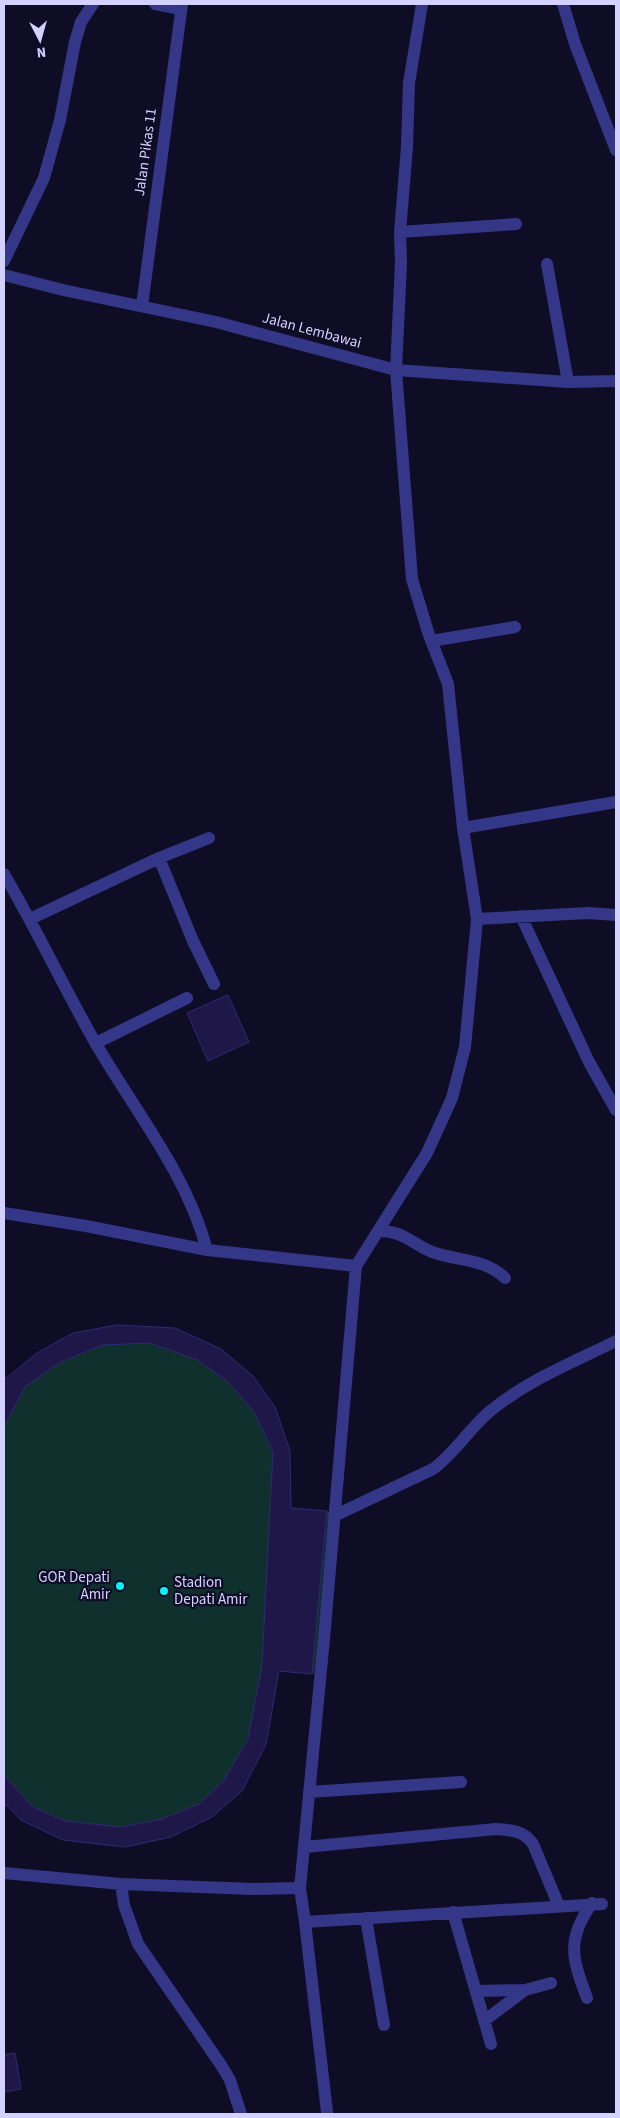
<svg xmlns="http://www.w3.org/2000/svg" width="620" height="2118" font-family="'Source Sans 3',sans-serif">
  <rect width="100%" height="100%" fill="#0f0d26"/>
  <path fill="#0f302c" d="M117,1325L175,1328L221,1349L253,1376L275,1407L290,1451L291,1508L331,1512L316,1674L279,1671L266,1744L242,1791L212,1817L171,1837L125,1847L63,1840L21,1820L4,1803V1381L37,1353L73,1333Z"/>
  <path fill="#1e1748" stroke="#312876" d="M228,995L249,1042L208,1061L187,1013Z
    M117,1325L175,1328L221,1349L253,1376L275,1407L290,1451L291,1508L327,1511L312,1674L279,1671L266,1744L242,1791L212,1817L171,1837L125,1847L63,1840L21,1820L4,1803V1775L33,1807L65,1821L121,1827L162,1819L199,1804L224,1780L248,1739L262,1665L273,1452L254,1412L229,1383L198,1360L149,1343L103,1345L59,1363L25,1387L4,1427V1380L37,1353L73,1333Z
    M15,2053L21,2089L4,2092V2055Z"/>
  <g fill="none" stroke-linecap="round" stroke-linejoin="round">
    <path stroke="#343788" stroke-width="12" d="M155,4L181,9
      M563,4L575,44L616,150
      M400,232L516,224
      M4,261L44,178L60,120L75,42L81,22L93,4
      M547,264L568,382
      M4,275L63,290L216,322L396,370L568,382L616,381
      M142,306L182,4
      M431,641L515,627
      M463,828L616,802
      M159,858L193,941L214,984
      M4,874C37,930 64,988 96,1044C135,1111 187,1174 207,1250L356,1266L324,1639L300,1888L253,1889L121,1884L4,1873
      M521,916L589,1062L616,1110
      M30,919L159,858L209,838
      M477,919L588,913L616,915
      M96,1043L187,998
      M4,1213L86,1226L207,1250
      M378,1231C405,1231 410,1243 432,1252C457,1261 484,1258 505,1278
      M356,1266L427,1153L452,1098L465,1047L477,919L463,828L448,684L428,632L412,579L396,370L401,263L400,232L407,147L409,83L422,4
      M334,1516L433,1469C455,1453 469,1429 489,1412C526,1381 574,1362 616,1341
      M309,1792L461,1782
      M305,1847L496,1829C512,1830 524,1831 533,1844L559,1906
      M121,1884L124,1905L138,1944L221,2065L230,2080L241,2114
      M300,1888L305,1922
      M453,1912L491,2044
      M366,1918L384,2025
      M476,1991L525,1990L551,1983
      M587,1998C572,1958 566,1940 592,1903
      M484,2021L525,1990
      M327,2112L305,1922L602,1904"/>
  </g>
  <g fill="#00f5fc" stroke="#0f0d26" stroke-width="2">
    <circle cx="120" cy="1586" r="5"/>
    <circle cx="164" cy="1591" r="5"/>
  </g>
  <g text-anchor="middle" stroke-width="4.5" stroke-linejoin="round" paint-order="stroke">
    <g font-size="15" fill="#d3d1ff" stroke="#0f0d26">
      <text transform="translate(145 152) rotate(-82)" y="5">Jalan Pikas 11</text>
      <text transform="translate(312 330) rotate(15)" y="5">Jalan Lembawai</text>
    </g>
    <g font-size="15" fill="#d3d1ff" stroke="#0f0d26" text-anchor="end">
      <text x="110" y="1582">GOR Depati<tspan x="110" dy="17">Amir</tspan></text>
      <text x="174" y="1587" text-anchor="start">Stadion<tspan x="174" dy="17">Depati Amir</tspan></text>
    </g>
  </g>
  <rect width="620" height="2118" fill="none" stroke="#d3d1ff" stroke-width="10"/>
  <g transform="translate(40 40) rotate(174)" stroke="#0f0d26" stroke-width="4" paint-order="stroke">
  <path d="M0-4L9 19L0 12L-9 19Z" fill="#d3d1ff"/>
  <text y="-8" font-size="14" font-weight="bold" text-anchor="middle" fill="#d3d1ff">N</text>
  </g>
</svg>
